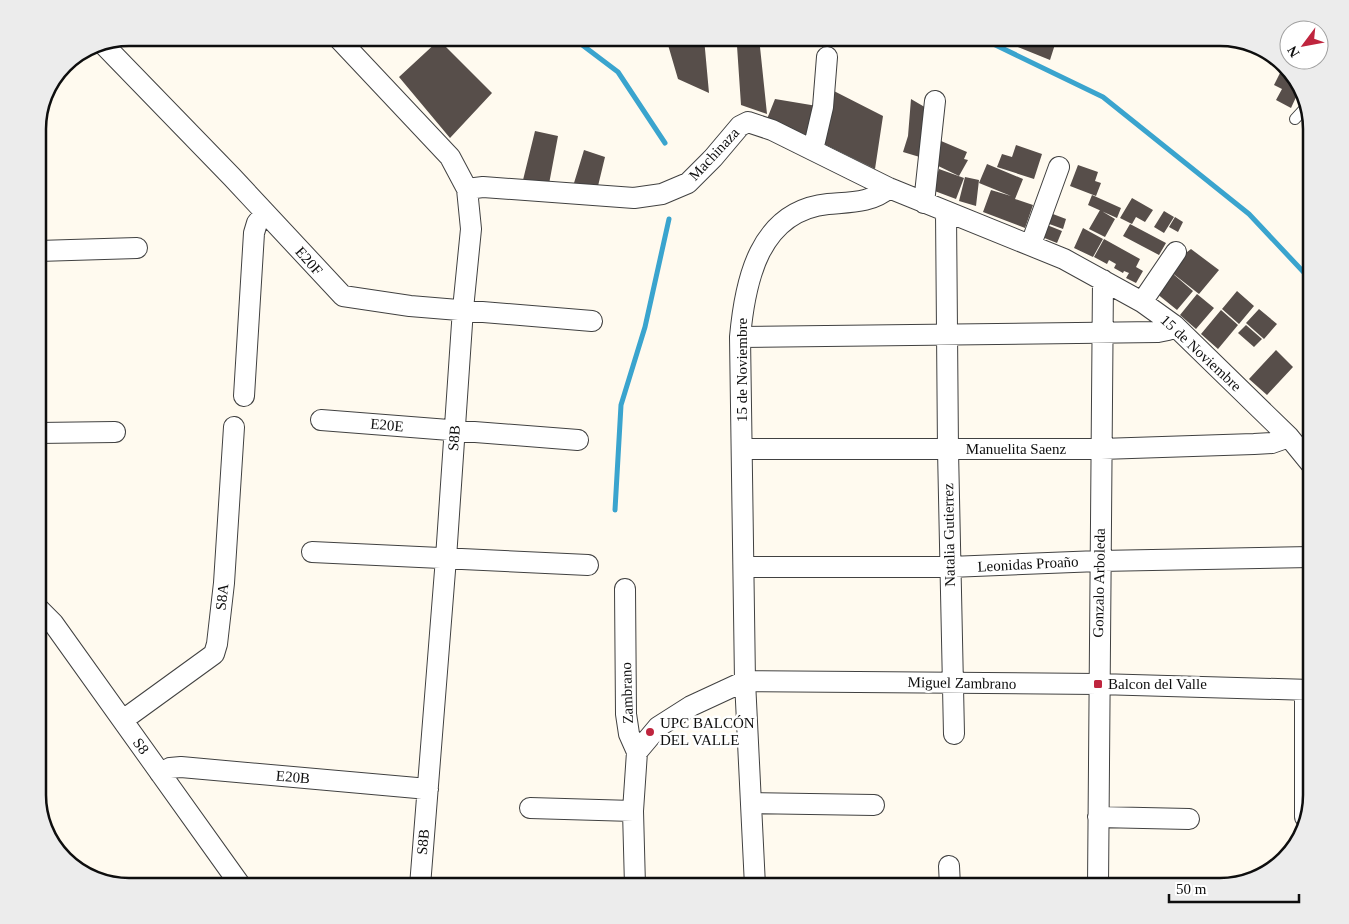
<svg xmlns="http://www.w3.org/2000/svg" width="1349" height="924" font-family="'Times New Roman',serif">
  <rect width="100%" height="100%" fill="#fffaef"/>
  <g fill="none" stroke-linecap="round" stroke-linejoin="round">
    <path stroke="#3aa4ce" stroke-width="5" d="M573,38L618,72L665,143
      M981,38L1103,97L1249,214L1311,280
      M615,510L621,405L645,327L669,219"/>
  </g>
  <path fill="#574e4a" d="M355,38H369L361,43Z
    M666,38H704L709,93L678,79Z
    M996,38H1057L1050,60Z
    M439,40L492,93L450,138L399,77Z
    M737,46L760,47L767,114L741,105Z
    M1283,67L1303,92L1301,96L1297,95L1291,108L1276,100L1282,89L1274,85Z
    M830,89L883,116L875,169L822,143Z
    M775,99L823,107L811,137L767,119Z
    M911,99L928,109L923,158L903,152L908,136Z
    M535,131L558,136L549,184L523,180Z
    M934,138L967,152L964,159L968,160L959,176L930,162Z
    M1016,145L1042,154L1034,179L997,167L1002,154L1012,157Z
    M584,150L605,157L598,186L574,183Z
    M987,164L1023,179L1015,199L1033,205L1025,228L983,212L991,190L1011,196L979,183Z
    M1078,165L1098,172L1095,181L1101,183L1096,196L1070,186Z
    M939,169L964,178L956,199L932,190Z
    M965,177L979,180L976,206L959,201Z
    M1092,195L1121,208L1117,218L1088,205Z
    M1132,198L1153,210L1145,222L1136,217L1132,224L1120,218Z
    M1100,210L1115,219L1105,237L1089,229Z
    M1045,211L1066,219L1063,229L1041,221Z
    M1164,211L1174,217L1164,233L1154,227Z
    M1175,217L1183,222L1178,232L1169,227Z
    M1042,223L1062,231L1057,243L1037,235Z
    M1130,224L1166,243L1159,255L1123,236Z
    M1083,228L1103,239L1093,257L1074,248Z
    M1104,239L1140,259L1136,267L1143,271L1136,283L1126,278L1129,273L1124,271L1123,273L1114,268L1116,264L1109,260L1107,264L1094,257Z
    M1191,249L1219,270L1199,294L1166,268Z
    M1172,273L1193,291L1177,310L1156,293Z
    M1237,291L1254,306L1239,324L1222,309Z
    M1197,294L1214,308L1196,329L1180,315Z
    M1259,309L1277,324L1264,339L1246,323Z
    M1221,310L1238,325L1218,349L1201,334Z
    M1246,325L1262,339L1254,347L1238,333Z
    M1276,350L1293,367L1267,395L1249,379Z"/>
  <g fill="none" stroke-linecap="round" stroke-linejoin="round">
    <defs>
      <path id="lane" d="M1295,119L1306,107"/>
      <path id="street" d="M338,38L450,157L467,189L471,229L463,309L446,558L420,886
        M102,43L232,177L343,296L410,306L592,321
        M813,150L823,107L827,57
        M467,189L483,187L634,198L662,194L688,183L713,158L740,126L748,122L772,130L889,188L1064,259L1142,302L1174,325L1289,437L1311,464
        M924,203L935,101
        M946,212L948,450L954,734
        M1031,244L1059,167
        M38,251L137,248
        M1142,302L1176,252
        M740,337L1158,332L1168,330L1174,325
        M244,396L254,233L257,223L265,213
        M321,420L578,440
        M38,433L115,432
        M743,449H1101L1254,444L1272,443L1289,437
        M312,552L588,565
        M745,567H950L1099,561L1311,557
        M625,589L626,714L629,734L637,752L633,811L635,886
        M38,608L53,623L241,886
        M1305,690V817
        M123,720L214,654L217,644L224,583L234,427
        M637,752L658,727L691,706L745,681L1098,684L1311,690
        M160,773L170,768L181,767L428,789
        M752,803L874,805
        M530,808L633,811
        M1098,817L1189,819
        M949,866L950,886
        M755,886L745,681L740,337C745,281 759,211 828,204C850,202 872,203 889,188
        M1098,886L1103,280"/>
    </defs>
    <use href="#lane" stroke="#414141" stroke-width="12"/>
    <use href="#street" stroke="#414141" stroke-width="22"/>
    <use href="#lane" stroke="#fff" stroke-width="10"/>
    <use href="#street" stroke="#fff" stroke-width="20"/>
  </g>
  <g fill="#bf253e" stroke="#fff" stroke-width="2">
    <rect x="1093" y="679" width="10" height="10" rx="2.5"/>
    <circle cx="650" cy="732" r="5"/>
  </g>
  <g text-anchor="middle" stroke-width="5" stroke-linejoin="round" paint-order="stroke">
    <g font-size="15" fill="#0e0e0e" stroke="#fff">
      <text transform="translate(714 154) rotate(-47)" y="5">Machinaza</text>
      <text transform="translate(309 261) rotate(48)" y="5">E20F</text>
      <text transform="translate(1201 353) rotate(43)" y="5">15 de Noviembre</text>
      <text transform="translate(742 370) rotate(-90)" y="5">15 de Noviembre</text>
      <text transform="translate(387 425) rotate(5)" y="5">E20E</text>
      <text transform="translate(454 438) rotate(-86)" y="5">S8B</text>
      <text x="1016" y="454">Manuelita Saenz</text>
      <text transform="translate(949 535) rotate(-91)" y="5">Natalia Gutierrez</text>
      <text transform="translate(1028 564) rotate(-3)" y="5">Leonidas Proaño</text>
      <text transform="translate(1099 583) rotate(-89)" y="5">Gonzalo Arboleda</text>
      <text transform="translate(222 597) rotate(-84)" y="5">S8A</text>
      <text transform="translate(962 683) rotate(1)" y="5">Miguel Zambrano</text>
      <text transform="translate(627 693) rotate(-92)" y="5">Zambrano</text>
      <text transform="translate(141 746) rotate(55)" y="5">S8</text>
      <text transform="translate(293 777) rotate(5)" y="5">E20B</text>
      <text transform="translate(423 842) rotate(-85)" y="5">S8B</text>
    </g>
    <g font-size="15" fill="#0e0e0e" stroke="#fff" text-anchor="start">
      <text x="1108" y="689">Balcon del Valle</text>
      <text x="660" y="728">UPC BALCÓN<tspan x="660" dy="17">DEL VALLE</tspan></text>
    </g>
  </g>
  <path d="M0 0H1349V924H0ZM129 46H1220A83 83 0 0 1 1303 129V795A83 83 0 0 1 1220 878H129A83 83 0 0 1 46 795V129A83 83 0 0 1 129 46Z" fill="#ececec" fill-rule="evenodd"/>
  <path fill="none" stroke="#0e0e0e" stroke-width="2.5" d="M129 46H1220A83 83 0 0 1 1303 129V795A83 83 0 0 1 1220 878H129A83 83 0 0 1 46 795V129A83 83 0 0 1 129 46Z"/>
  <g transform="translate(1304 45) rotate(238)"><circle r="24" fill="#ffffff" stroke="#9f9f9f"/>
  <path d="M0-4L9 19L0 12L-9 19Z" fill="#bf253e"/>
  <text y="-8" font-size="14" font-weight="bold" text-anchor="middle" fill="#0e0e0e">N</text>
  </g>
  <path d="M1169 894v8h130v-8" fill="none" stroke="#0e0e0e" stroke-width="2.5"/>
  <text x="1176" y="894" font-size="15" fill="#0e0e0e" stroke="#ffffff" stroke-width="4" paint-order="stroke">50 m</text>
</svg>
